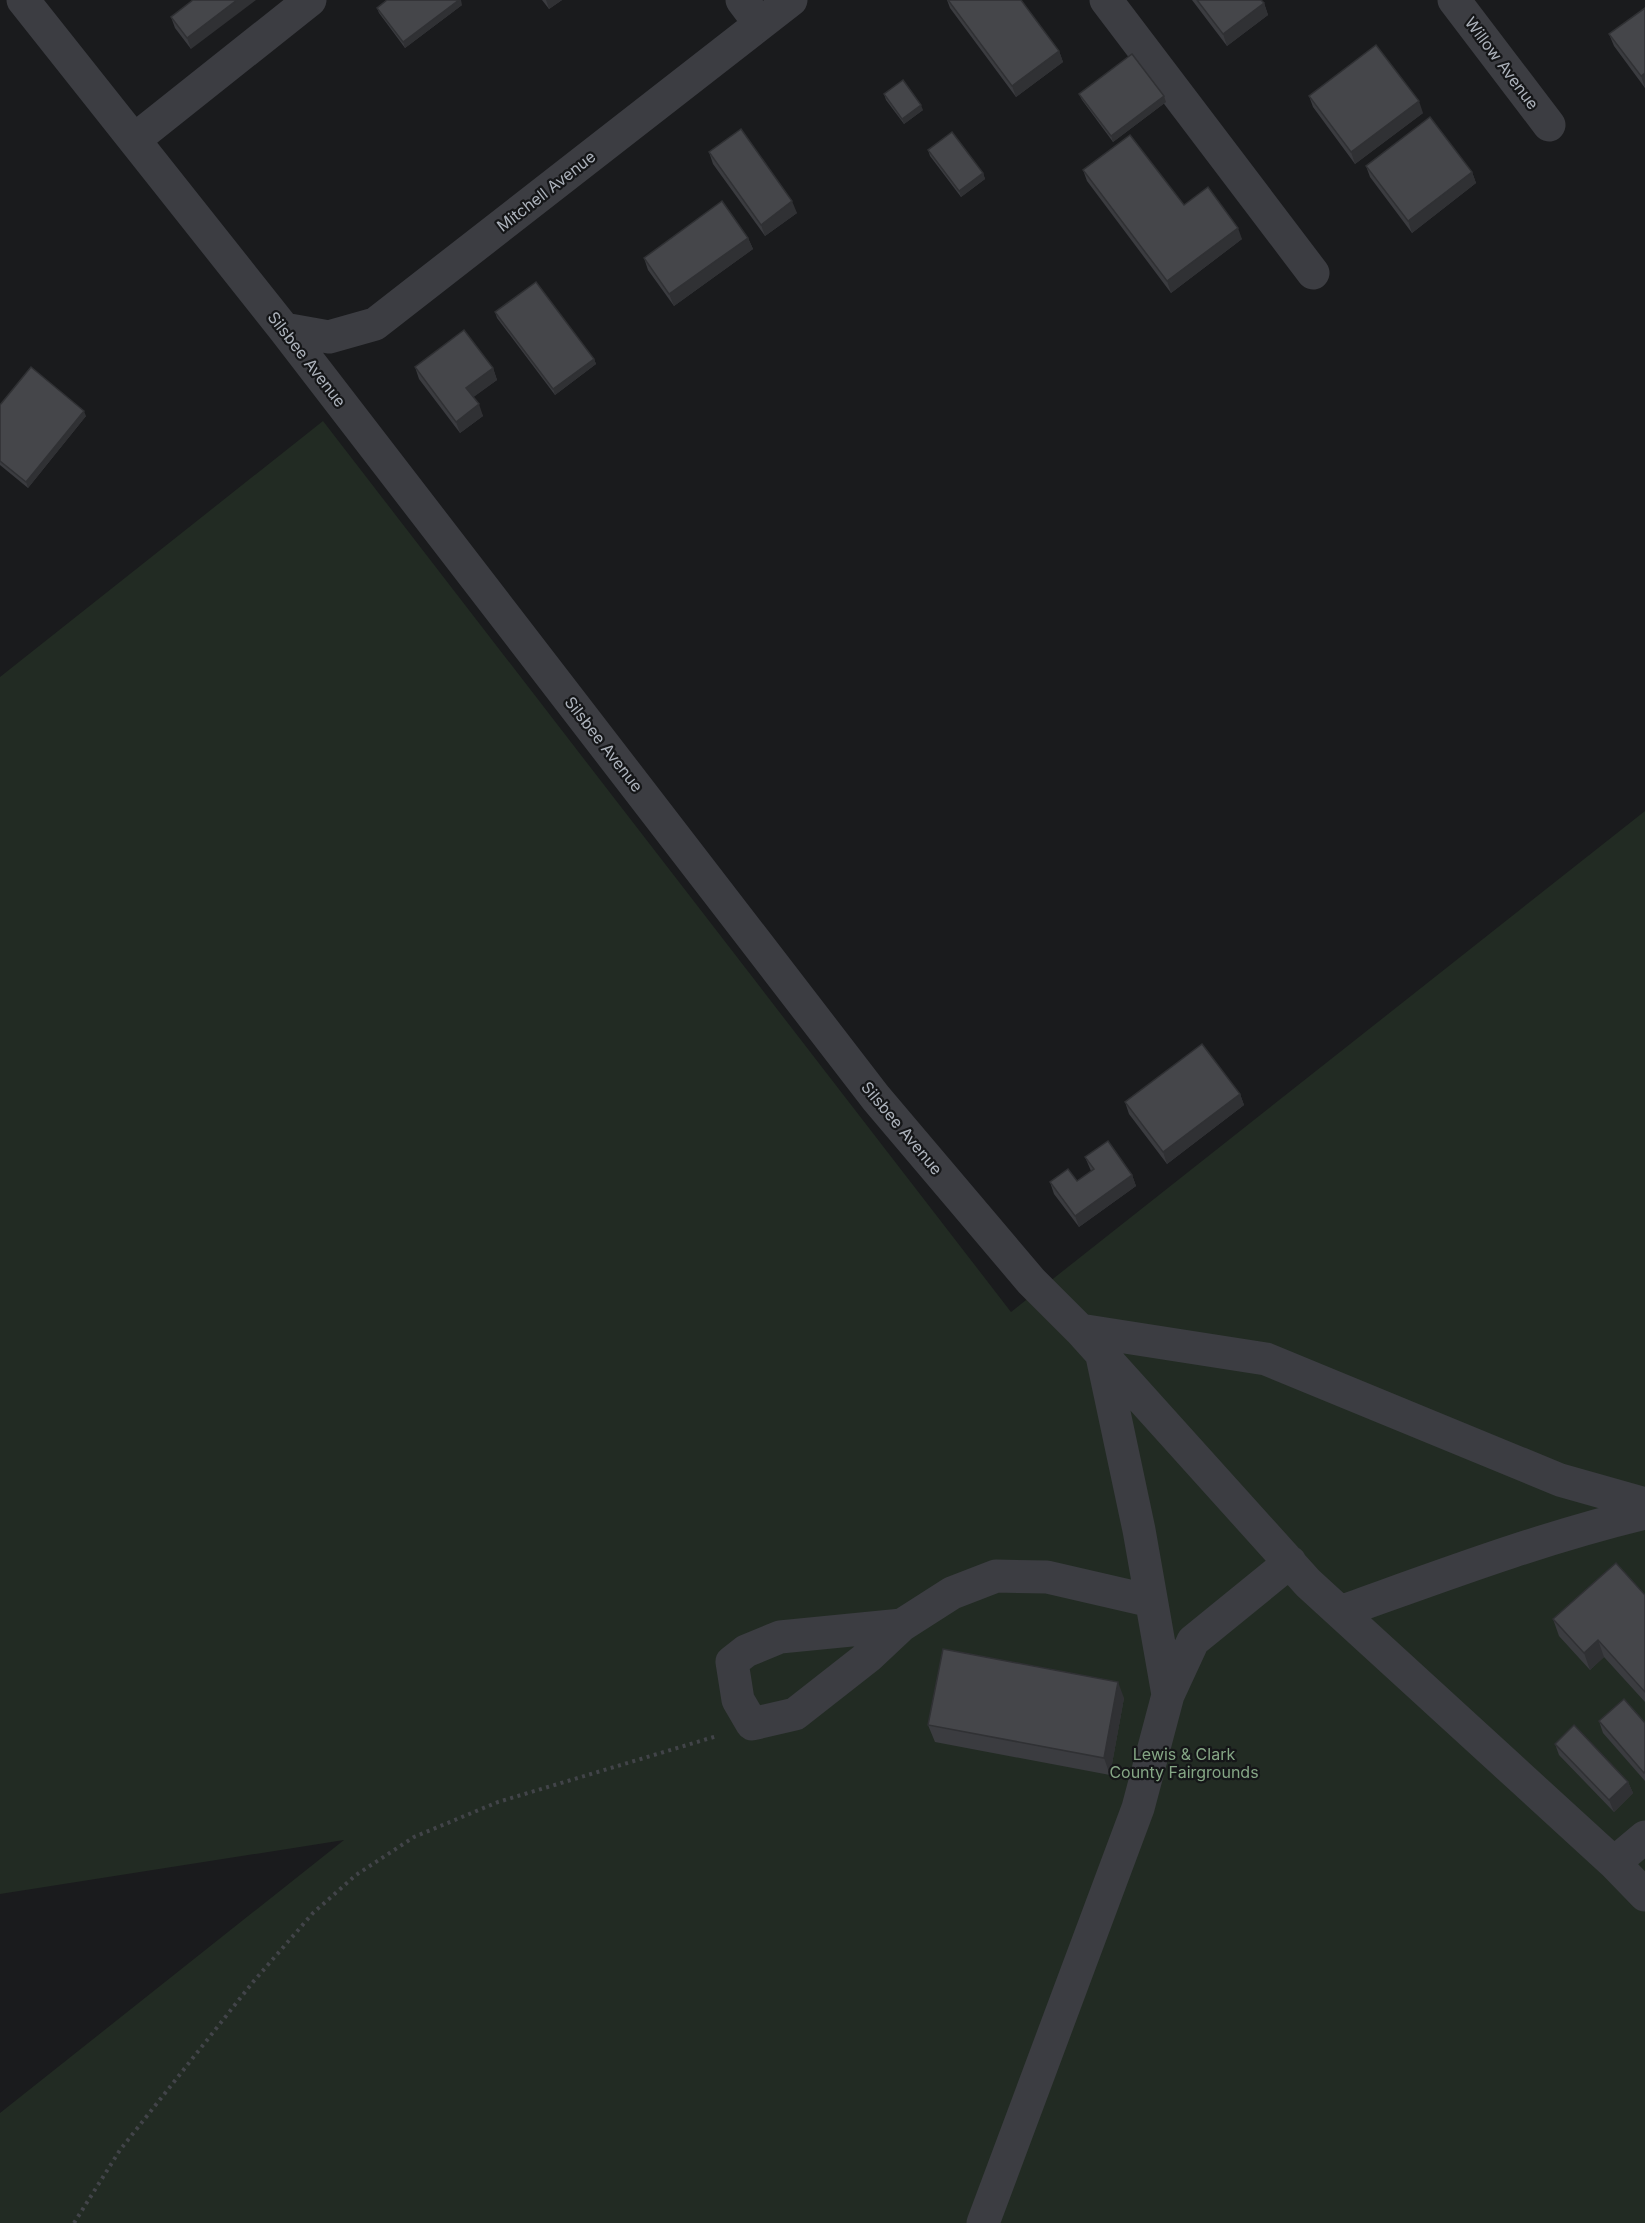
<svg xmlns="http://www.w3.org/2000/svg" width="1645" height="2223" font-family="Inter,sans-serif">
  <rect width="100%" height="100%" fill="#1a1b1d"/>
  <path fill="#222b23" d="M323,421L1011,1312L1645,811V2223H0V2113L344,1840L0,1894V677Z"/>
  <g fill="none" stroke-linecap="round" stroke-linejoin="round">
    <path stroke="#424449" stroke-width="4" stroke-dasharray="3 4.5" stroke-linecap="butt" d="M74,2223L120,2150L253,1982L313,1913L356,1875L414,1837L498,1802L717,1736"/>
    <path stroke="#3c3d42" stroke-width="33" d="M23,0L284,329L876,1098L1031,1281L1080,1330L1266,1359L1560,1480L1645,1504
      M742,0L760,24
      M1106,0L1313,273
      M1454,0L1549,125
      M134,140L310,0
      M284,329L329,337L375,324L791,0
      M1080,1330L1308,1583L1614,1863L1645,1895
      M1102,1356L1139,1530L1168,1695
      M1340,1612C1441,1576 1541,1538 1645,1513
      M902,1625L780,1637L746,1651L732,1662L738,1700L752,1724L795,1714L869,1656L902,1625L952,1593L996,1576L1047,1577L1151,1601
      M1614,1863L1645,1837
      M983,2223L1138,1808L1168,1695L1193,1641L1290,1562"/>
  </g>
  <path fill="#3b3c40" d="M193,0L191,49L175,28L171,17Z
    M542,0H562L549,9Z
    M947,0H1021L1059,51L1063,62L1016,97L950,8Z
    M1192,0H1261L1264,3L1268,15L1227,46Z
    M462,5L405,48L379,13L377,8Z
    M1645,8V88L1614,46L1609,34Z
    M884,94L923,110L904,124L886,100Z
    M1079,94L1166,102L1113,142L1082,100Z
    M1309,96L1423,113L1355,164L1313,107Z
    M928,150L983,173L985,179L961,197L930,156Z
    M709,152L797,213L765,236L713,164Z
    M1366,166L1472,172L1476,183L1412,233L1370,177Z
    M1083,170L1184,205L1242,239L1171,293L1087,181Z
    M748,238L753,249L674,306L648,270L644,258Z
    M495,312L594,359L596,364L555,395L497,318Z
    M415,367L493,368L497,380L473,397L483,416L460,433L419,379Z
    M0,405L86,416L28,488L0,465Z
    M1240,1094L1244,1105L1167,1164L1129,1114L1125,1102Z
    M1085,1157L1132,1175L1136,1186L1079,1227L1054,1194L1050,1182L1077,1181L1091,1171Z
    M1645,1595V1702L1604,1657L1590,1670L1559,1636L1553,1619Z
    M1124,1698L1110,1775L935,1742L928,1725Z
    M1599,1721L1645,1723V1781L1603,1733Z
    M1555,1744L1628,1782L1633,1793L1614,1812L1559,1755Z"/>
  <path fill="#303134" d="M237,0H256L191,49L187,38Z
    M459,0H461L462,5L405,48L403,42Z
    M546,0H562L549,9Z
    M1264,3L1268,15L1227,46L1223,34Z
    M1059,51L1063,62L1016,97L1012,86Z
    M1645,73V88L1641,76Z
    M1164,96L1166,102L1113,142L1111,136Z
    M1419,101L1423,113L1355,164L1351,152Z
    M921,105L923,110L904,124L902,119Z
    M1472,172L1476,183L1412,233L1408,221Z
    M983,173L985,179L961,197L959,191Z
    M792,201L797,213L765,236L761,225Z
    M1238,228L1242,239L1171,293L1167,281Z
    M748,238L753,249L674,306L669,294Z
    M594,359L596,364L555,395L553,389Z
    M493,368L497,380L471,399L466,388Z
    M479,404L483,416L460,433L456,422Z
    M84,411L86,416L28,488L26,482Z
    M1240,1094L1244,1105L1167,1164L1163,1152Z
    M1132,1175L1136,1186L1079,1227L1075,1216Z
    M1598,1640L1604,1657L1590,1670L1584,1653Z
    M1118,1682L1124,1698L1110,1775L1104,1758Z
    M1628,1782L1633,1793L1614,1812L1609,1800Z"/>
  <path fill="#45464a" stroke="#303134" stroke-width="1.5" d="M193,0H237L187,38L171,17Z
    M387,0H459L403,42L377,8Z
    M948,0H1021L1059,51L1012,86Z
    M1197,0H1261L1264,3L1223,34Z
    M1645,8V73L1641,76L1609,34Z
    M1376,45L1419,101L1351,152L1309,96Z
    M1132,54L1164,96L1111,136L1079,94Z
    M903,80L921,105L902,119L884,94Z
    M1430,117L1472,172L1408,221L1366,166Z
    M741,129L792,201L761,225L709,152Z
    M952,132L983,173L959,191L928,150Z
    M1130,135L1184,205L1208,187L1238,228L1167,281L1083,170Z
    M722,201L748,238L669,294L644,258Z
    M536,282L594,359L553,389L495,312Z
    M464,330L493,368L466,388L479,404L456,422L415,367Z
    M31,367L84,411L26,482L0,461V405Z
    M1202,1044L1240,1094L1163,1152L1125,1102Z
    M1108,1141L1132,1175L1075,1216L1050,1182L1068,1169L1077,1181L1094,1169L1085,1157Z
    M1616,1563L1645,1595V1692L1598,1640L1584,1653L1553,1619Z
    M943,1649L1118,1682L1104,1758L928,1725Z
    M1624,1699L1645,1723V1771L1644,1773L1599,1721Z
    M1574,1725L1628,1782L1609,1800L1555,1744Z"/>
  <g text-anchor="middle" stroke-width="4.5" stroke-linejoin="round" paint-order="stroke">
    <g font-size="16" fill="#adb3bc" stroke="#151618">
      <text transform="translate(1502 63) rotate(53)" y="6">Willow Avenue</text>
      <text transform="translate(546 191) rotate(-38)" y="6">Mitchell Avenue</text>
      <text transform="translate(307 359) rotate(52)" y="6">Silsbee Avenue</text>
      <text transform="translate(604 744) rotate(52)" y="6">Silsbee Avenue</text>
      <text transform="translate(902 1128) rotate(50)" y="6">Silsbee Avenue</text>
    </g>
    <g font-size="16" fill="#85a685" stroke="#151618">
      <text x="1184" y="1760">Lewis &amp; Clark<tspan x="1184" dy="18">County Fairgrounds</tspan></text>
    </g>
  </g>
</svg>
